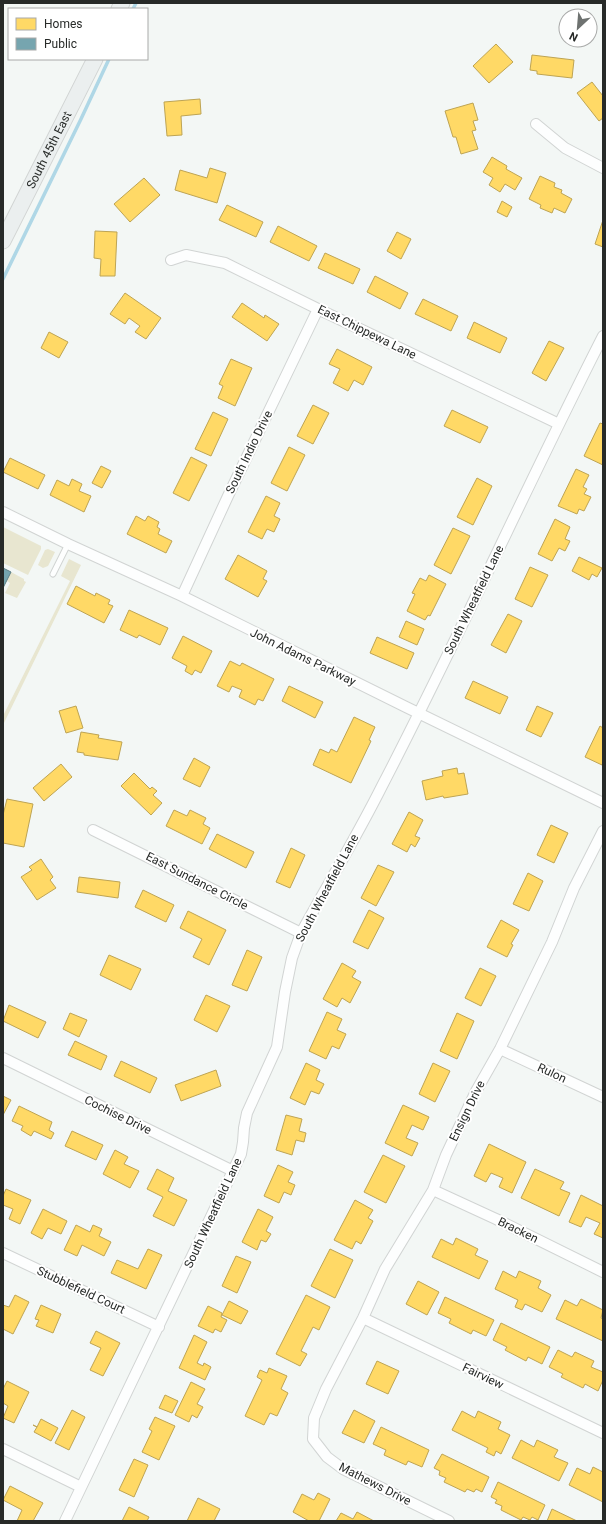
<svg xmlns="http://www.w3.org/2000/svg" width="606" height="1524" font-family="Roboto,sans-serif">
  <rect width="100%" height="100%" fill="#f3f7f5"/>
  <path fill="#e8e6d0" d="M3,527L41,546V549L28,575L3,563Z
    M48,549L55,552L48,566L43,568L38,565L45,550Z
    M69,559L81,565L3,725V716L70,581L61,576Z
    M11,572L24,579V581L26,582L17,598L5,593L10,583L7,581Z"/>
  <path fill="#ffd966" stroke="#bea453" d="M496,44L513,62L489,83L473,66Z
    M532,55L574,60L572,78L537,74V71L530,70Z
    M592,82L603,96V118L599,121L577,93Z
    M200,99L201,114L181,116L182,135L167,136L164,102Z
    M473,103L478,120L473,121L476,130L472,131L478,149L461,154L456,137H453L445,111Z
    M492,157L507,166L506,169L522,178L515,190L505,184L500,192L489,185L493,178L483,172Z
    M210,168L226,173L217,203L175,190L180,170L207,178Z
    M540,176L555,183L554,187L562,190L561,193L572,199L565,213L554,208L552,213L540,208L541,205L529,199Z
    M144,178L160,195L130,222L114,204Z
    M502,201L512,207L507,217L497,212Z
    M227,205L263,222L256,237L219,220Z
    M603,220V247L595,244Z
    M278,226L317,246L309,261L270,242Z
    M95,231L117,232L115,276H100L101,259L94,258Z
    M397,232L411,239L401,259L387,251Z
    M325,253L360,269L353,284L318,268Z
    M375,276L408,293L400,309L367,292Z
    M125,293L161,318L146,339L135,332L140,326L129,318L125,324L110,314Z
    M423,299L458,316L451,331L415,314Z
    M242,303L264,318L265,315L279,324L267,341L232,317Z
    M474,322L507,338L500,353L467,338Z
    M49,332L68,342L59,358L41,348Z
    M549,341L564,348L546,381L532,373Z
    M337,349L372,367L363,385L354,380L348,391L333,383L340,369L329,364Z
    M231,359L252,368L235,406L218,398L223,386L219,384Z
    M313,405L329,413L313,444L297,436Z
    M452,410L488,427L480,443L444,426Z
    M213,412L228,419L211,456L195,449Z
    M600,423L603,424V465L584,456Z
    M289,447L305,455L287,491L271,483Z
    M191,457L207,465L189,501L173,493Z
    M10,458L45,475L38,489L3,472Z
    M101,466L111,471L102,488L92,483Z
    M576,469L589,475L583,487L587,489L584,494L591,497L584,511L579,509L577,514L558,506Z
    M477,478L492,486L473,525L457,517Z
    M72,479L82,484L79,491L91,496L84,512L50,495L57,480L69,486Z
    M266,496L280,503L274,516L280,519L274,532L267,529L262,539L248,532Z
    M136,516L145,521L148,516L159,522L157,527L160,529L158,534L172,541L166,553L127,534Z
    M555,519L570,527L565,539L570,541L565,551L559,548L552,561L538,554Z
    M453,528L470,536L451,574L434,565Z
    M238,555L267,571L263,579L267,581L258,597L225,579Z
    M579,557L602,568L597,577L592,574L589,580L572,571Z
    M530,567L548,575L532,607L515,599Z
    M429,575L446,584L430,616L428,615L425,620L407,611L415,594L412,593L420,578L426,581Z
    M76,586L95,596L96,593L110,600L108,604L113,606L104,623L67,604Z
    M129,610L168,628L160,645L139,635L137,638L120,630Z
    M508,614L522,621L506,653L491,645Z
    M406,621L424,629L417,645L399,637Z
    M183,636L212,651L201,673L195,670L192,675L185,671L187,666L172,658Z
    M377,637L414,653L407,669L370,653Z
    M230,661L240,666L242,663L274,679L263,701L258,699L255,705L239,697L242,690L232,686L229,692L217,686Z
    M473,681L508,697L500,714L465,698Z
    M289,686L323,702L315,718L282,701Z
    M76,706L83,728L66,733L59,711Z
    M537,706L553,713L541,737L526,730Z
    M354,717L375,727L369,740L371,741L351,783L313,765L320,749L329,753L331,749L337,752Z
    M600,726L603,728V763L602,765L585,757Z
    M81,732L99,735L98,738L122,742L118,760L84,755V753L77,752Z
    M194,758L210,767L200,787L183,779Z
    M61,764L72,777L44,801L33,788Z
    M457,768L458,774L464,773L468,794L444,798L443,796L426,800L422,781L443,776L442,771Z
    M134,773L150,789L152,787L157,791L153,795L162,803L151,815L121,786Z
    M7,799L33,804L24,847L3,843V815Z
    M174,810L187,816L190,810L206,818L203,824L210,828L202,844L166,826Z
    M409,812L423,820L415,836L420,838L415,847L411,844L407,852L392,844Z
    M551,825L568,833L554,863L537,855Z
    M217,834L254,852L246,868L209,849Z
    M291,848L305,855L290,888L276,882Z
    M41,859L53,877L50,880L56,888L37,900L21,877L32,870L29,867Z
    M378,865L394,872L376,906L361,898Z
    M528,873L543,881L529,911L513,904Z
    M79,877L120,882L118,898L77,892Z
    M143,890L174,905L166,922L135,907Z
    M369,910L384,918L368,949L353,942Z
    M188,911L226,930L209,965L193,957L202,939L180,928Z
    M501,920L519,930L511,944L513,945L507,957L487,947Z
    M247,950L262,957L247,991L232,985Z
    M109,955L141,969L131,990L100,975Z
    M342,963L356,971L352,977L361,982L350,1003L342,998L337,1007L323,999Z
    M480,968L496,976L481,1006L465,998Z
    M206,995L230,1006L217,1032L194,1020Z
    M9,1005L46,1022L38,1038L3,1021Z
    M327,1012L342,1019L337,1030L346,1034L339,1049L332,1046L326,1059L309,1051Z
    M70,1013L87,1020L79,1037L63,1029Z
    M457,1013L474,1021L457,1059L440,1051Z
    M75,1041L107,1056L101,1070L68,1055Z
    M121,1061L157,1078L150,1093L114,1076Z
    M306,1063L320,1070L316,1080L324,1084L319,1094L311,1091L305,1105L290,1098Z
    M433,1063L450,1071L435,1102L419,1094Z
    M216,1070L221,1086L181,1101L175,1085Z
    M3,1096L11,1100L3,1115Z
    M403,1105L429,1117L423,1130L412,1125L406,1138L418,1143L412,1156L385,1143Z
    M19,1106L52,1122L49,1130L54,1133L51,1139L34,1131L31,1136L21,1130L23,1126L12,1121Z
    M286,1115L302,1119L299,1131L306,1133L304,1142L296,1140L292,1155L276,1150Z
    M72,1131L103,1145L96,1160L65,1146Z
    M489,1144L526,1162L512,1193L499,1187L503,1178L491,1173L486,1182L474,1176Z
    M115,1150L128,1157L124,1164L139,1171L130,1188L103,1174Z
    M383,1155L405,1166L386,1203L364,1192Z
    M278,1165L293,1172L288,1182L295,1185L291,1195L284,1192L279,1203L264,1196Z
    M157,1169L174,1178L168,1191L187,1200L174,1226L153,1216L163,1197L147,1189Z
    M535,1169L564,1182L560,1189L570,1193L559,1216L521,1198Z
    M6,1189L31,1200L20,1224L9,1219L13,1209L3,1205V1196Z
    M581,1195L603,1206V1238L594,1234L600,1223L586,1217L581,1227L569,1222Z
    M355,1200L373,1210L368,1218L373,1221L361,1244L356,1241L352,1249L334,1240Z
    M43,1209L67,1221L61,1234L48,1228L42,1239L31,1233Z
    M258,1209L273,1217L266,1231L271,1234L266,1242L261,1240L257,1250L242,1242Z
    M76,1225L90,1232L93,1225L102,1229L99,1236L111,1242L104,1256L82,1245L77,1256L64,1250Z
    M456,1238L478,1249L475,1255L488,1261L479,1279L432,1257L441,1239L453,1245Z
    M148,1249L162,1255L146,1289L111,1273L117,1260L138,1269Z
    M330,1249L353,1260L335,1298L311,1286Z
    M236,1256L251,1262L237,1293L222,1286Z
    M503,1271L516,1278L519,1271L541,1281L538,1288L551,1295L542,1312L525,1304L522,1310L515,1307L518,1300L495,1289Z
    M418,1281L439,1292L427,1315L406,1304Z
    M15,1295L29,1302L13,1334L3,1329V1305L9,1307Z
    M306,1295L330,1307L319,1330L313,1327L301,1351L307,1354L300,1366L276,1354Z
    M445,1297L494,1320L486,1336L473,1330L471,1334L449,1323L451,1319L438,1313Z
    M581,1299L603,1310L601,1318L603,1319V1341L556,1319L565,1300L577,1306Z
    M229,1301L248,1311L241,1324L222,1315Z
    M41,1305L61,1314L53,1333L36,1326L39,1320L35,1319Z
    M208,1306L222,1313L221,1317L227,1320L221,1332L215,1329L213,1333L198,1326Z
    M501,1323L550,1347L542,1364L528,1357L526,1361L505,1350L507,1347L493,1340Z
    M96,1331L120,1343L103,1376L90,1370L101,1348L90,1343Z
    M194,1335L207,1342L197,1363L203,1366L204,1363L211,1367L205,1380L179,1368Z
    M558,1350L572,1357L575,1352L594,1361L591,1367L603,1372V1380L598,1391L585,1384L583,1388L561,1377L563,1374L549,1367Z
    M377,1361L399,1371L388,1394L366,1384Z
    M269,1368L287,1376L281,1389L288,1393L277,1416L270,1413L264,1425L245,1416L262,1380L257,1377L260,1370L267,1373Z
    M7,1381L29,1392L14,1423L3,1418L8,1406L3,1403V1389Z
    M191,1382L205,1389L197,1404L203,1407L197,1418L192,1415L189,1422L175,1415Z
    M165,1395L178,1401L172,1413L159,1408Z
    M72,1410L85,1417L69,1450L55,1443Z
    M354,1410L375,1421L364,1443L342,1433Z
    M462,1411L475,1418L478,1411L501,1422L498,1429L510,1435L501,1454L496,1451L494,1456L486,1452L488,1448L452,1430Z
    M155,1417L175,1426L159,1460L142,1452L152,1431L149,1429Z
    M41,1419L58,1428L51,1441L34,1432L37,1427L33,1425L37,1427Z
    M381,1427L429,1450L422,1467L408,1461L406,1465L384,1455L386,1450L373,1444Z
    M521,1440L534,1447L537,1440L558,1450L554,1457L568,1463L559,1481L512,1458Z
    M442,1454L489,1477L482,1492L476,1489L474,1492L467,1489L465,1492L444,1482L446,1478L439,1475L440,1471L434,1468Z
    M134,1459L148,1465L134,1497L119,1490Z
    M593,1467L603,1472V1502L569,1485L577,1468L590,1474Z
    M498,1482L545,1505L538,1520L532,1517L530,1520L523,1517L521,1520L501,1510L502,1506L495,1503L497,1500L491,1497Z
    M10,1486L43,1503L33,1521H17L22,1510L3,1500Z
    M318,1493L330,1499L319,1521H309L293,1512L302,1494L314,1500Z
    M198,1498L220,1509L214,1521H187Z
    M129,1507L149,1517L147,1521H122Z
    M552,1509L577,1521H547Z
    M357,1512L374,1521H336L341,1513L353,1519Z"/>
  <path fill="#76a5af" stroke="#5e8086" d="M3,568L11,572L3,588Z"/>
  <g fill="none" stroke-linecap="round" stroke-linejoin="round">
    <path stroke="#afd7e6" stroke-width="3.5" d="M133,9L136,3
      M3,279L81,119L109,59"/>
    <defs>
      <path id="lane" d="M53,574L68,544"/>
      <path id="street" d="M536,124L565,148L603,168
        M171,260L186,255L225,263L318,309L559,424
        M3,512L68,544L182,596L406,707L603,803
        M182,596L228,496L318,309
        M93,830L301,933
        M500,1049L603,1097
        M3,1058L233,1171
        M433,1190L496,1219L603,1272
        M3,1253L159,1327
        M363,1318L603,1433
        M3,1449L81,1487
        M65,1521L241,1154L243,1142L244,1128L247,1113L277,1047L285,992L292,958L301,933C328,884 357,836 382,786C459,638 527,485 603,336
        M449,1521L343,1469L327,1457L313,1439L314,1418L326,1389L363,1318L385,1269L433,1190L446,1155L475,1093L500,1049L552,942L574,888L603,831"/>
      <g id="secondary">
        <path d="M119,9L122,3"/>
        <path id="s1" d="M3,241L95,59"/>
      </g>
    </defs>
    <use href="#lane" stroke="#d1d4d3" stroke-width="7"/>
    <use href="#street" stroke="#d1d4d3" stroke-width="12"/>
    <use href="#secondary" stroke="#d1d4d3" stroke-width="17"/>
    <use href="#lane" stroke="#fdfefe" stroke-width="5"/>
    <use href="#street" stroke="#fdfefe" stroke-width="10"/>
    <use href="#secondary" stroke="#ebefef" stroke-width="15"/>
  </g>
  <g text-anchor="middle" stroke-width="4" stroke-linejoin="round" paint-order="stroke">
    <g font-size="12" fill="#272a28" stroke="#fff">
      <text dy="4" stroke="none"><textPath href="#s1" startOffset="102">South 45th East</textPath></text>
      <text transform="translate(367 332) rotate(26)" y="4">East Chippewa Lane</text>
      <text transform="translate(249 452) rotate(-64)" y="4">South Indio Drive</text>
      <text transform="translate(474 600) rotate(-64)" y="4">South Wheatfield Lane</text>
      <text transform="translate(303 657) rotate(26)" y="4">John Adams Parkway</text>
      <text transform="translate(197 881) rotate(27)" y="4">East Sundance Circle</text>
      <text transform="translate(327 888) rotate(-62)" y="4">South Wheatfield Lane</text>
      <text transform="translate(552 1073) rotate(25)" y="4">Rulon</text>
      <text transform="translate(467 1111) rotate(-64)" y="4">Ensign Drive</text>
      <text transform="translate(118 1115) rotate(26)" y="4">Cochise Drive</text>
      <text transform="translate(213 1213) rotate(-65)" y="4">South Wheatfield Lane</text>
      <text transform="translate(518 1230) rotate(26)" y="4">Bracken</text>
      <text transform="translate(81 1290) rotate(25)" y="4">Stubblefield Court</text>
      <text transform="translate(483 1376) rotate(26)" y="4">Fairview</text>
      <text transform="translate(375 1484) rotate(27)" y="4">Mathews Drive</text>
    </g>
  </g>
  <rect width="606" height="1524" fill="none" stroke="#272a28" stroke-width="8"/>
  <rect x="8" y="8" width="140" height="52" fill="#ffffff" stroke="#a9aaa9"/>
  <rect x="16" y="18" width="20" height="12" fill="#ffd966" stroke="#a9aaa9"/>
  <text x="44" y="28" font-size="12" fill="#272a28">Homes</text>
  <rect x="16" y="38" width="20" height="12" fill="#76a5af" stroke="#a9aaa9"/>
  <text x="44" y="48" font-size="12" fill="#272a28">Public</text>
  <g transform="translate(578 28) rotate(206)"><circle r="19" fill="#ffffff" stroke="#a9aaa9"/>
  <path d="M0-3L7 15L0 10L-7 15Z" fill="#6e7270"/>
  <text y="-6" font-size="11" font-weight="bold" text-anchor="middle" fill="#272a28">N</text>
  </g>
</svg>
